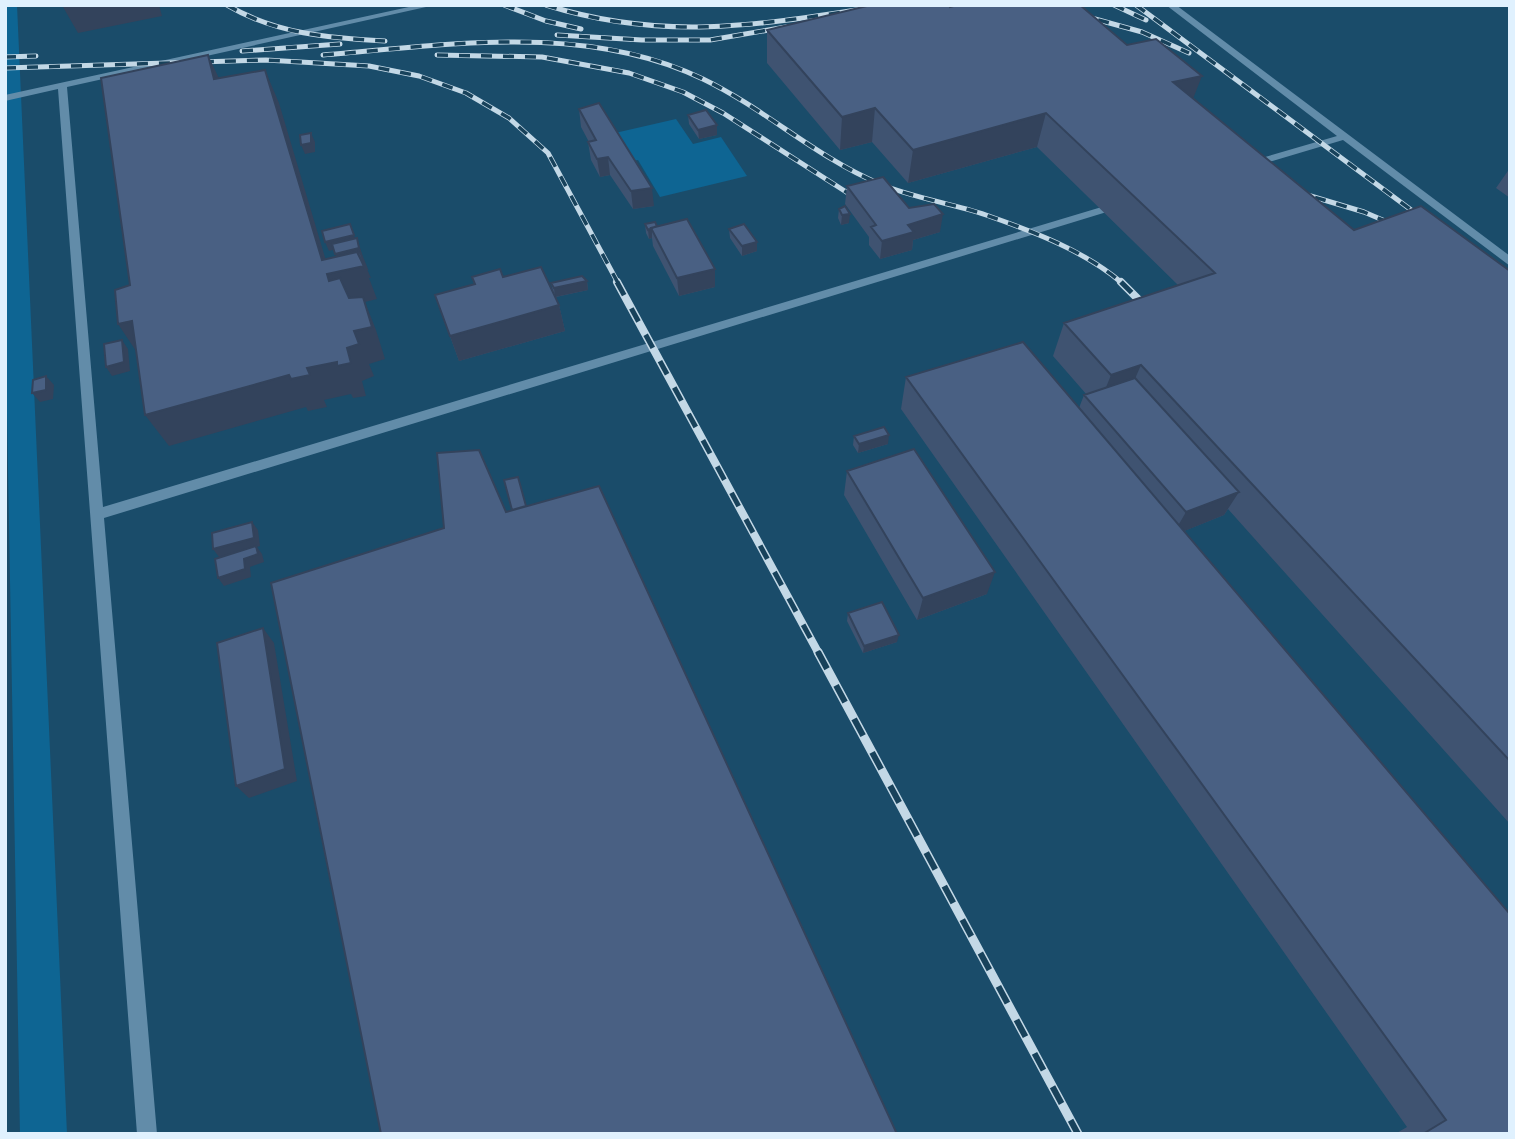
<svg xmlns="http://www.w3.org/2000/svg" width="1515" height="1139" font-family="Arial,sans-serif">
  <rect width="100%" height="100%" fill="#18425b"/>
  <path fill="#1a4c6a" d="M5,5H1510V1134H5Z"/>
  <path fill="#0e6593" d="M5,5H17L67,1134H20L5,303Z
    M676,119L693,144L721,137L747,176L660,197L638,160L632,161L615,133Z"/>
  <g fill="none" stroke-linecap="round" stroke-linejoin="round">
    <path fill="#628ca9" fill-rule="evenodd" d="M418,5H435L67,87L103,507L1115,203L1119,202L1124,205L1123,207L104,518L157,1134H137L58,89L5,101V95Z
      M1166,5H1176L1510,256V266L1343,140L1256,166H1248V162L1337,136Z"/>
    <defs>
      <path id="rail-far2" d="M227,5C276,34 329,38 385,41
        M504,5L546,21L581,29
        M546,5C667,43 766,24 888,5
        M1114,5L1146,20
        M1136,5L1426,221
        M1077,14L1142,32L1189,53
        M557,35L642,40H710L786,27
        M242,51L340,44
        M323,55C448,45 585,22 703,79C767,110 814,156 880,184C913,198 951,203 986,215C1032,231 1085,251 1122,283
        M437,55L542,57L629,73L683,92L723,113L854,197
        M5,57L36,56
        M5,68L266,60L369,66L419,76L466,93L509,118L548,153L618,283
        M1294,191L1364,212L1399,227"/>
      <path id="rail-far1" d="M617,282L819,654
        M1121,282L1151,312"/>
      <path id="rail" d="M818,652L1078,1134"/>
    </defs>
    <use href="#rail-far2" stroke="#c3d8e6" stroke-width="5"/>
    <use href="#rail-far1" stroke="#c3d8e6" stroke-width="8"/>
    <use href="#rail" stroke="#c3d8e6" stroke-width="9"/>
    <use href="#rail-far2" stroke="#18425b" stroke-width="3.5" stroke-dasharray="11" stroke-linecap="butt"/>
    <use href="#rail-far1" stroke="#18425b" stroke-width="5" stroke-dasharray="15" stroke-linecap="butt"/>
    <use href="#rail" stroke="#18425b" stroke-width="6" stroke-dasharray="19" stroke-linecap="butt"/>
  </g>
  <path fill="#3f5371" d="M950,7L1127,45L1354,230L1510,271V824L1228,509L1224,515L1184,531L1510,1134H1395L1407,1127L901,409L906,377L1079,408L1084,395H1087L1053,356L1064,323L1178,285L1037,147L908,183L872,142L840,150L767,63V30Z
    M579,109L654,206L633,209L610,175L600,177L591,160L588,142H589L581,127Z
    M688,115L717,135L699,139L689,124Z
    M1510,168V198L1496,188Z
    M847,186L909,208L940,232L913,240L912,250L880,259L869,245V237L845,204Z
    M839,209L849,223L841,225L838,218Z
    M645,224L657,226L715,287L679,296L653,246L652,238L649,239L646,233Z
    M729,229L757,251L742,256L730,238Z
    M472,277H503L553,292L551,283L587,281L588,290L556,297L559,305L565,331L459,361L435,295L474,284Z
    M854,436L888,444L858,453L853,445Z
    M847,471L987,594L917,620L844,495Z
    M848,613L897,642L863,653L847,621Z"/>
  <path fill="#33435c" d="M71,5H159L162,16L78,33L63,7Z
    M208,55L224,89L214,79Z
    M265,70L279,103L330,274L364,266L367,269L371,278H369L377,299L365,302L376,330L385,359L369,364L374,376L362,381L366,396L353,398L351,394L324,400L327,407L308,411L306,407L169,446L145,415L307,368L347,348L342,307L329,281L322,260Z
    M1202,76L1189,109L1173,82Z
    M875,108L872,142L840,150L842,117Z
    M1046,113L1037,147L908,183L913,150Z
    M717,125V135L699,139L698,130Z
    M311,133L315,142V152L305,154L301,145Z
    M608,157L610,175L600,177L597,159Z
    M652,188L654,206L633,209L631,191Z
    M850,214L849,223L841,225L842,215Z
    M943,214L940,232L913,240L912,250L880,259L882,241L908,225Z
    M350,224L357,244L329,251L325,242Z
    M652,229V238L649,239L648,230Z
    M357,238L363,257L339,263L335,254Z
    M757,242V251L742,256V246Z
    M715,269V287L679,296L677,278Z
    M587,281L588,290L555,297L554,288Z
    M559,305L565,331L459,361L450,336Z
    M132,321L140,357L118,324Z
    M122,340L128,349L130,371L112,376L106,367Z
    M1141,365L1127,397L1098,407L1111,375Z
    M46,376L54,385L53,399L40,402L32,393Z
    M889,435L888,444L858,453L859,444Z
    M1239,492L1224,515L1172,536L1186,512Z
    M252,522L258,530L260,546L257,547L262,554L264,562L250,567L251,577L224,586L218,578L219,557L213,549Z
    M995,572L987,594L917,620L923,598Z
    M263,628L274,643L297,781L249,798L236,786Z
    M899,635L897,642L863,653L864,646Z"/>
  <path fill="#496083" stroke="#33435c" stroke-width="2" d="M871,5H949L950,7L957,5H1080L1127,45L1156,39L1202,76L1173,82L1354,230L1421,206L1510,271V761L1141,365L1111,375L1064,323L1215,273L1046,113L913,150L875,108L842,117L767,30Z
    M208,55L214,79L265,70L322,260L357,252L364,266L327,274L329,281L340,278L349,298L363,297L372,327L354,331L359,344L347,348L351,363L337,366V362L307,368L310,375L291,379L289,375L145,415L132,321L118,324L115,290L130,285L101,78Z
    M599,103L652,188L631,191L608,157L597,159L588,142L596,140L579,109Z
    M706,110L717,125L698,130L688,115Z
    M311,133V143L301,145L300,135Z
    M883,177L909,208L934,204L943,214L908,225L914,232L882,241L871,227L876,225L847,186Z
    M845,206L850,214L842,215L839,209Z
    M687,219L715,269L677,278L651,228Z
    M655,222L657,226L648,230L645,224Z
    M350,224L354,235L325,242L322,231Z
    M744,224L757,242L742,246L729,229Z
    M357,238L359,248L335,254L332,244Z
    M360,252L367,269H365L358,253Z
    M541,267L559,305L450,336L435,295L475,284L472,277L500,269L503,277Z
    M582,276L587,281L554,288L551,283Z
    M122,340L124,362L106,367L104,344Z
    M1023,342L1510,914V1134H1423L1446,1120L906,377Z
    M46,376V390L32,393L33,380Z
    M1135,378L1239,492L1186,512L1084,395Z
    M884,427L889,435L859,444L854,436Z
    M914,449L995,572L923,598L847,471Z
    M479,450L506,512L599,486L897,1134H381L271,583L444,528L437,453Z
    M518,477L526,506L512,510L504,480Z
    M252,522L254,538L213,549L212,533Z
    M256,546L258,554L244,559L245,569L218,578L215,559Z
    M882,602L899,635L864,646L848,613Z
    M263,628L285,769L236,786L217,643Z"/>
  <rect width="1515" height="1139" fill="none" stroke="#e0f1fe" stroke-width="14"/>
</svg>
